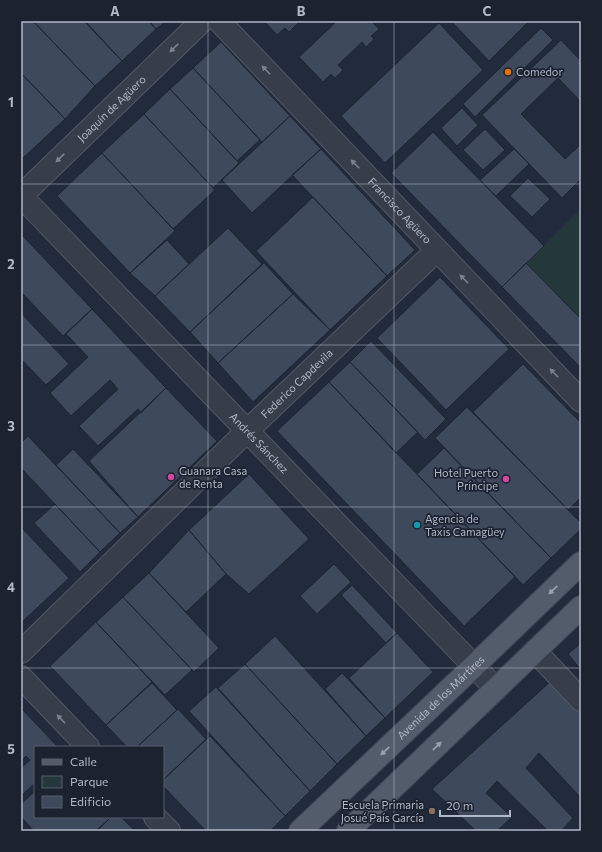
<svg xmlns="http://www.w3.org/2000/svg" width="602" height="852" font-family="Commissioner,sans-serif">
  <rect width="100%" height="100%" fill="#222b3b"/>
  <path fill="#24383c" d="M581,209V319L526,263Z"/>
  <path fill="#3e495b" stroke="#1d2432" d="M21,21H33L95,86L65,119L21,73Z
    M33,21H84L122,61L95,86Z
    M85,21H149L156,29L122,61Z
    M149,21H166L156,29Z
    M264,21H296L298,23L289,32L285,28L277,35Z
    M337,21H371L379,29L371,36L374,39L366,47L362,42L338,65L343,70L335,78L331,74L323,82L299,57Z
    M451,21H529L489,61Z
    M439,23L483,70L385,163L341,116Z
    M541,28L553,40L475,117L463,104Z
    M561,40L581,61V102L558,78L521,114L565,159L581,144V179L562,198L482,115Z
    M221,42L290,116L262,142L193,68Z
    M193,68L260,140L237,161L170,89Z
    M21,73L65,119L23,158L21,155Z
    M170,89L239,163L213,188L144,114Z
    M462,108L478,125L457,146L441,128Z
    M144,114L215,190L173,229L102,153Z
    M290,116L321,149L252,213L222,180Z
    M485,129L505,150L483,170L463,150Z
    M433,132L544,246L502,287L391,173Z
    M321,149L415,250L387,276L292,175Z
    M514,149L529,164L496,196L480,180Z
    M102,153L175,231L130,273L57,196Z
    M528,178L550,199L532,217L510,196Z
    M313,197L387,276L330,330L256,251Z
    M228,228L262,264L190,332L155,296Z
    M21,234L92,309L63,336L21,292Z
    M167,240L189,264L155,296L130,273Z
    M264,263L293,294L218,363L190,332Z
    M526,263L581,319V368L502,287Z
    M440,277L509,349L446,410L377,338Z
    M293,294L330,330L253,402L218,363Z
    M92,309L166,388L141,413L138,409L98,446L79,426L118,389L110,380L71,416L50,393L88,357L66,334Z
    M21,313L69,364L46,385L21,359Z
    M371,341L446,419L425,440L350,362Z
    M350,362L418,432L396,453L329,382Z
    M523,364L581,423V497L568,510L473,412Z
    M329,382L515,577L464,626L277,431Z
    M166,388L217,441L138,517L89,461Z
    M467,407L581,523V529L551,558L435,438Z
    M28,436L120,533L100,552L21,468V443Z
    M444,448L551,558L523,585L417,474Z
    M73,449L138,517L120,533L56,465Z
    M249,474L309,539L249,594L226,574L189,530Z
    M55,504L100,552L80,572L34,523Z
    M21,527L69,578L21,623Z
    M189,530L226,574L186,612L149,573Z
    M334,564L351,582L317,614L300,596Z
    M149,573L219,648L194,672L123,597Z
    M352,585L397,633L386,643L341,595Z
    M123,597L192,670L165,695L96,622Z
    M96,622L152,682L106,725L50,666Z
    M397,633L433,672L385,718L349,678Z
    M275,636L366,736L337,764L245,664Z
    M581,643V670L568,654Z
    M245,664L337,764L310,791L218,688Z
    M342,673L385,718L366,736L325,689Z
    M552,680L581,711V798L539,753L526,768L573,818L561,831H548L497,781L486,793L512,817L497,831H476L432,789Z
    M152,683L177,710L137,747H127L106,725Z
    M216,687L310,791L285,816L189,711Z
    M21,708L58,747H35V783L21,796V768L30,760L26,756L21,761Z
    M178,709L206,739L163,780V747H137Z
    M210,736L285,816L270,831H206L163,786V780Z
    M35,791V817H111L96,831H34L21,817V804Z
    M111,817H121L135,831H97Z"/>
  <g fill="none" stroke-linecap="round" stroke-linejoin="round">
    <defs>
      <g id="minor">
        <path id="s1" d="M219,21L581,401"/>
        <path id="s2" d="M21,196L496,689"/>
        <path id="s3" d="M21,196L202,21"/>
        <path d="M535,651L581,700"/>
        <path id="s4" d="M21,652L247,431L437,250"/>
        <path d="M21,677L88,747"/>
        <path d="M155,817L169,831"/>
      </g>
      <g id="major">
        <path id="s5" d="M300,831L474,666L581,563"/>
        <path d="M348,831L581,607"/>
      </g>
    </defs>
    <use href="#minor" stroke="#515866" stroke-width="24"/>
    <use href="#major" stroke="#3f4654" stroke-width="24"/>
    <use href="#minor" stroke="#363d4b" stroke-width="22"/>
    <use href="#major" stroke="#535c6b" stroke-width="22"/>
  </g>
  <defs><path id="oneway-solid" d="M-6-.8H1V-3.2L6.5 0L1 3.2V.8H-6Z"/></defs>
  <g fill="#7a818f">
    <use href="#oneway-solid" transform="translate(174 48) rotate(136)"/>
    <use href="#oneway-solid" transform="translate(266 70) rotate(-134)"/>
    <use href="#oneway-solid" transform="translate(60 158) rotate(136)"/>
    <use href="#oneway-solid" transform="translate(355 164) rotate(-134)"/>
    <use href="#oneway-solid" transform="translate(464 279) rotate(-134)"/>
    <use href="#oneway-solid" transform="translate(554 373) rotate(-134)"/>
    <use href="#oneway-solid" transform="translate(61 719) rotate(-134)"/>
  </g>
  <g fill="#9aa1b0">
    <use href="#oneway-solid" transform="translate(553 590) rotate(136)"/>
    <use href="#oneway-solid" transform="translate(437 746) rotate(-44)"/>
    <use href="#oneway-solid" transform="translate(385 751) rotate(137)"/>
  </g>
  <path fill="none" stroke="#b1b8c7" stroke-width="1" stroke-opacity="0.55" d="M208,21V831M394,21V831M21,184H581M21,345H581M21,507H581M21,668H581"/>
  <circle fill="#e8710a" stroke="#1b2230" stroke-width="1.5" cx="508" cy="72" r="4"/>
  <g fill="#d1479c" stroke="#1b2230" stroke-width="1.5">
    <circle cx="171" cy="477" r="4"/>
    <circle cx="506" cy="479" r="4"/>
  </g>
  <circle fill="#0f9aa8" stroke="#1b2230" stroke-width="1.5" cx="417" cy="525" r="4"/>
  <circle fill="#8d6e63" stroke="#1b2230" stroke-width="1.5" cx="432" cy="811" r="4"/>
  <g text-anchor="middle" stroke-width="3.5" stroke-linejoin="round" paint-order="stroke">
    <g font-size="11" fill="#b1b8c7" stroke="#1b2230" text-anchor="start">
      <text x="516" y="76">Comedor</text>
      <text x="179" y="475">Guanara Casa<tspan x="179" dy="13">de Renta</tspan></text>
      <text x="498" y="477" text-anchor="end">Hotel Puerto<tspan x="498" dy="13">Príncipe</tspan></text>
      <text x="425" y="523">Agencia de<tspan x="425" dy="13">Taxis Camagüey</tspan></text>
      <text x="424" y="809" text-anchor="end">Escuela Primaria<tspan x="424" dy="13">Josué País García</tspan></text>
    </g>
    <g font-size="11" fill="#b1b8c7" stroke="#1b2230">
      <text dy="4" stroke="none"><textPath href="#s3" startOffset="126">Joaquín de Agüero</textPath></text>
      <text dy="4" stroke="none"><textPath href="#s1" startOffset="262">Francisco Agüero</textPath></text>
      <text dy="4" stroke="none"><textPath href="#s4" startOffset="385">Federico Capdevila</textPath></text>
      <text dy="4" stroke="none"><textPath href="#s2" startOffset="343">Andrés Sánchez</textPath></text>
      <text dy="4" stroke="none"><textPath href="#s5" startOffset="194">Avenida de los Mártires</textPath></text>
    </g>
  </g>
  <rect width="602" height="852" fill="none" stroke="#1b2230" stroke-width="44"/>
  <rect x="34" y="746" width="130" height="72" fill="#1b2230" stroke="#575e6c"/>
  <rect x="42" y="759" width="20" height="6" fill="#535c6b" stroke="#575e6c"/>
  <text x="70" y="766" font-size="12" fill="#b1b8c7">Calle</text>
  <rect x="42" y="776" width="20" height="12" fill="#24383c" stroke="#575e6c"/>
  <text x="70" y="786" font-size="12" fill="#b1b8c7">Parque</text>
  <rect x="42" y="796" width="20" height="12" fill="#3e495b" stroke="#575e6c"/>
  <text x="70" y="806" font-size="12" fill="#b1b8c7">Edificio</text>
  <path d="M440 810v6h70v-6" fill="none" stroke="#b1b8c7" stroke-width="2"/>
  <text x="446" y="810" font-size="12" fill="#b1b8c7" stroke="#1b2230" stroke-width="3" paint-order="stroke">20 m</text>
  <rect x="22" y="22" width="558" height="808" fill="none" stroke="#b1b8c7" stroke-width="1.5"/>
  <g font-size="13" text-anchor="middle" font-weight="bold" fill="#b1b8c7">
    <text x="115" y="16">A</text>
    <text x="301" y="16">B</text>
    <text x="487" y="16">C</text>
    <text x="11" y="107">1</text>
    <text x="11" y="269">2</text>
    <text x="11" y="431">3</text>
    <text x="11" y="592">4</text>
    <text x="11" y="754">5</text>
  </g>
</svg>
